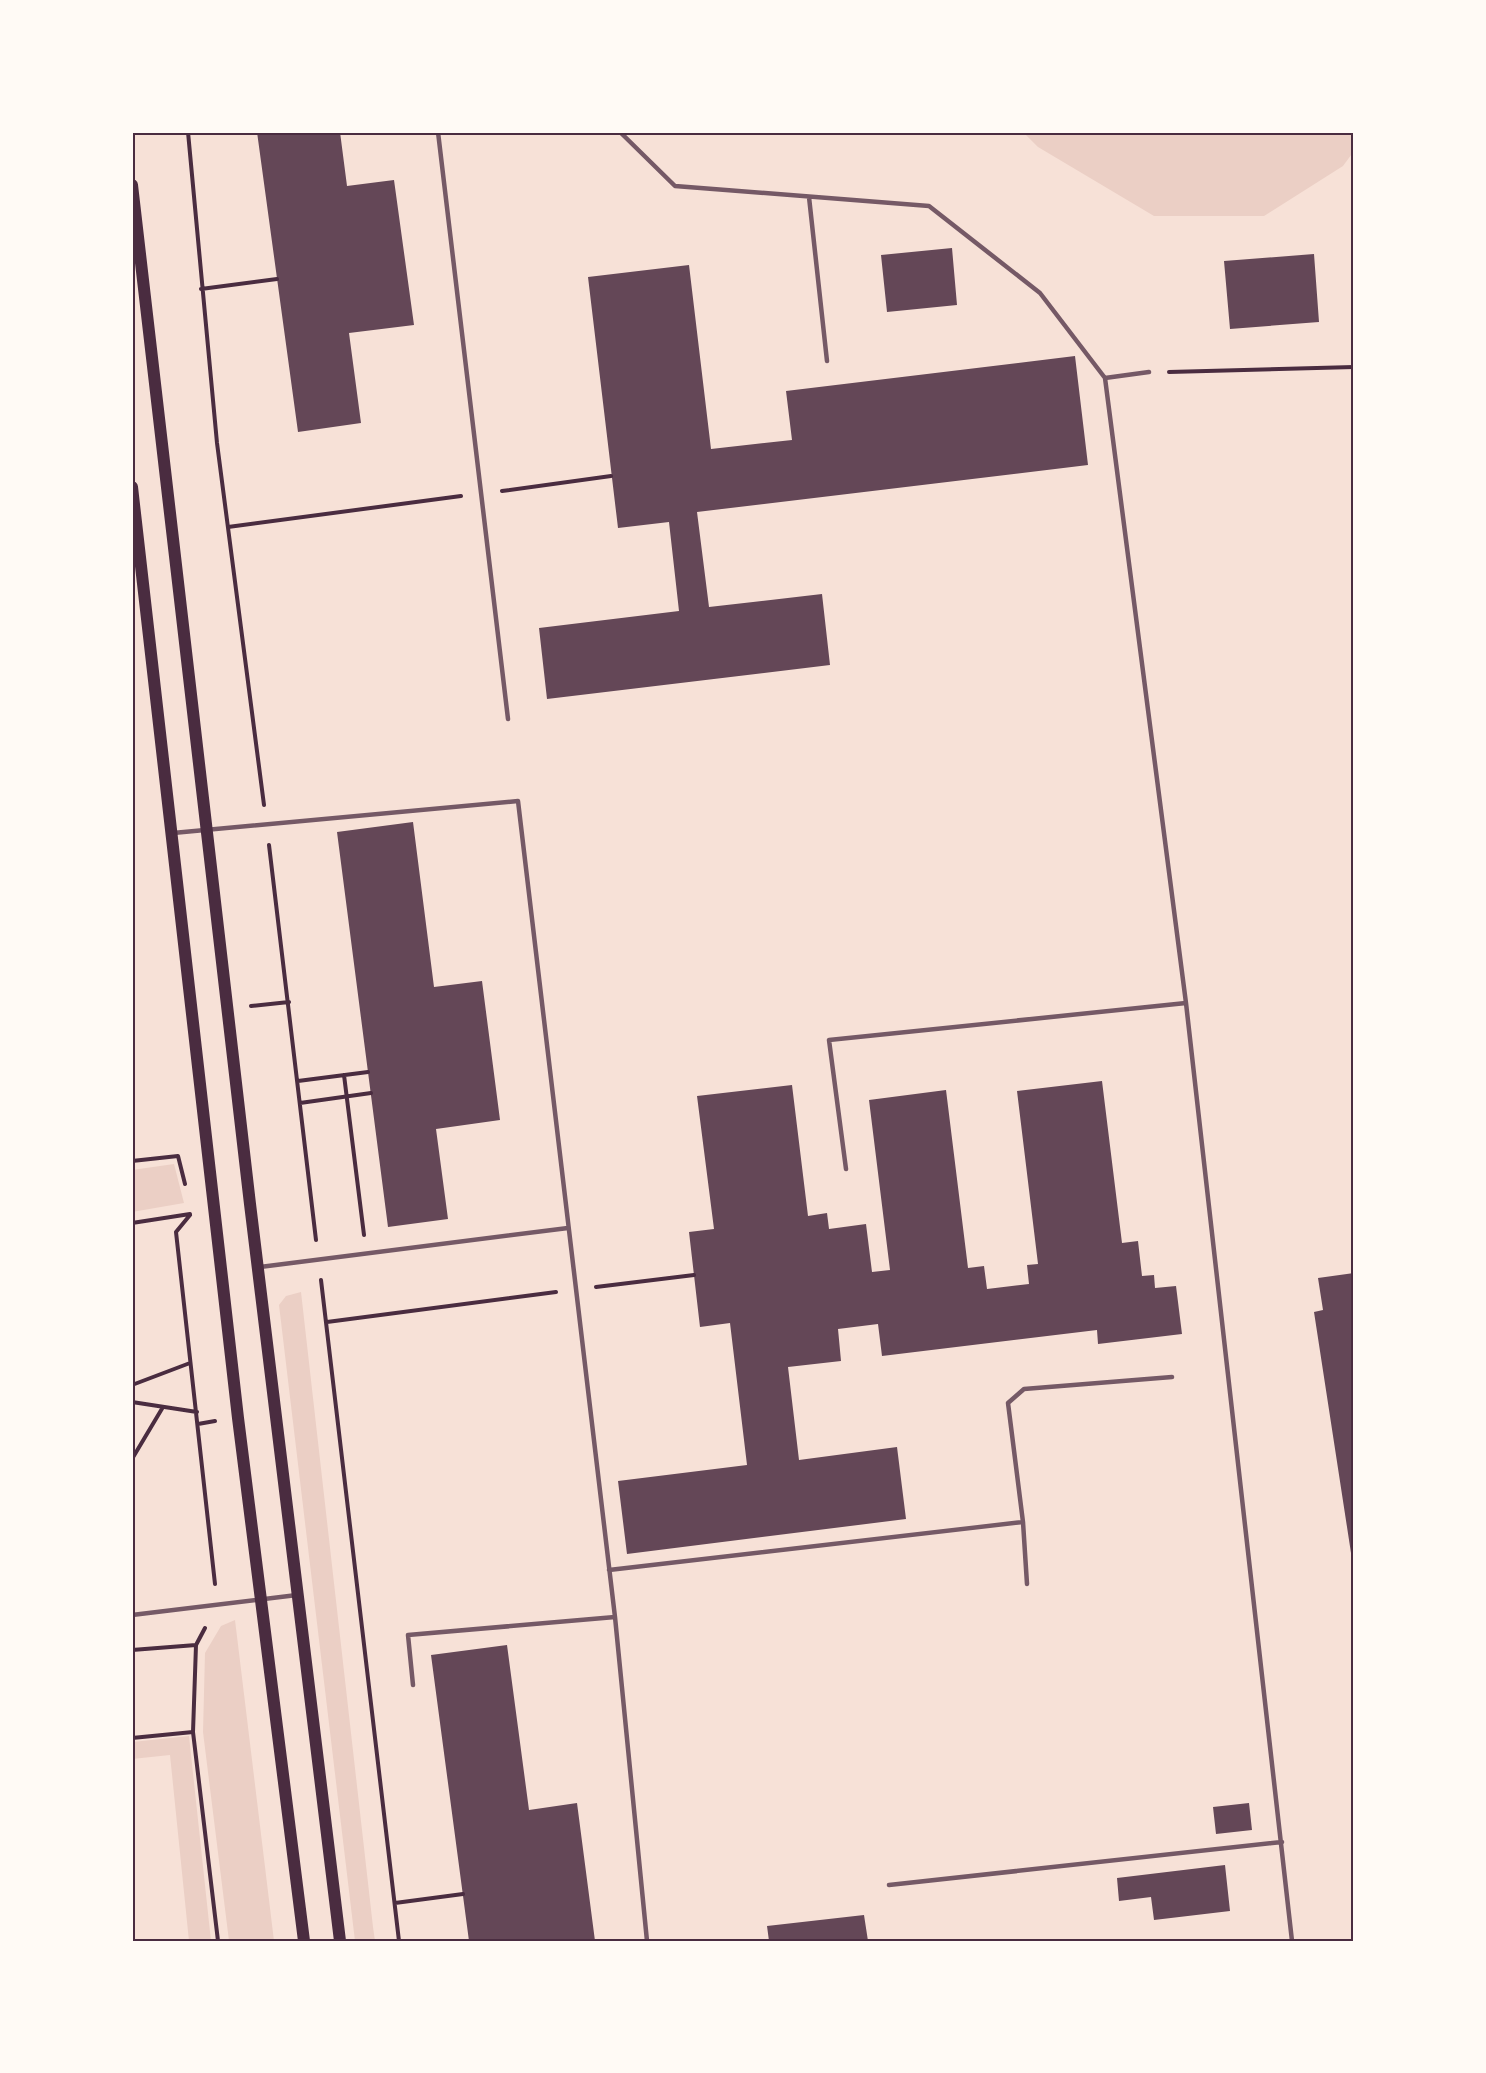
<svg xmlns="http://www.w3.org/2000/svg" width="1486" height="2073" font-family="'Noto Sans',sans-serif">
  <rect width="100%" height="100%" fill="#f7e1d7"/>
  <path fill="#ebcfc5" d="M1023,132H1354V151L1343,166L1264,216H1154L1038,147Z
    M174,1164L184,1203L132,1212V1170Z
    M301,1292L373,1927L375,1941H355L279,1305L286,1296Z
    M235,1620L274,1941H229L203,1732L205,1653L221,1626Z
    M189,1736L211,1941H189L170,1755L132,1759V1742Z"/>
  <path fill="#644757" d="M257,132H340L347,186L394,180L414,325L349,333L361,423L298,432Z
    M952,248L957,305L887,312L881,255Z
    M1314,254L1319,322L1230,329L1224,261Z
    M689,265L711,449L792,440L786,391L1075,356L1088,465L697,512L709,607L822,594L830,665L547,699L539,628L679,611L669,522L618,528L588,277Z
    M413,822L434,987L482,981L500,1120L436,1129L448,1219L388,1227L337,832Z
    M1102,1081L1122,1243L1138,1241L1142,1276L1154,1275L1155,1288L1176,1286L1182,1334L1098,1344L1097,1330L882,1356L878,1324L838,1329L841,1361L788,1367L799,1460L897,1447L906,1519L627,1554L618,1481L747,1465L730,1323L700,1327L689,1232L714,1229L697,1096L792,1085L808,1216L827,1213L829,1229L866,1224L872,1272L890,1270L869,1100L946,1090L968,1268L984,1266L987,1289L1029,1284L1027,1265L1038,1264L1017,1091Z
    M1354,1273V1566H1353L1314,1312L1323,1310L1318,1278Z
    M507,1645L529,1810L577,1803L595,1941H469L431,1655Z
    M1249,1803L1252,1830L1216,1834L1213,1807Z
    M1225,1865L1230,1911L1154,1920L1151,1897L1119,1901L1117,1878Z
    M864,1915L868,1941H769L767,1926Z"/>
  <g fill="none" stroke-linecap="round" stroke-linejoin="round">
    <path stroke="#4a2c40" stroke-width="4" d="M188,132L217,443L264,805
      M201,289L277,279
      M1169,372L1354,367
      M502,491L611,476
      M228,527L461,496
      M269,845L316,1240
      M251,1006L289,1002
      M344,1075L364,1235
      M298,1081L368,1072
      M300,1103L371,1093
      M132,1161L178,1156L185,1184
      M190,1215L176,1232L215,1584
      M132,1223L190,1214
      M321,1280L399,1941
      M596,1287L694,1275
      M327,1322L556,1292
      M132,1385L190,1363
      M132,1402L197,1412
      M198,1424L215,1421
      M132,1459L163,1407
      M205,1628L196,1645L193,1732L218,1941
      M132,1650L196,1645
      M132,1738L193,1732
      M395,1903L463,1894"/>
    <path stroke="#755966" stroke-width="4.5" d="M438,132L508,719
      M620,132L675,186L929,206L1040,293L1105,378
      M809,197L827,361
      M173,833L518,801L615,1617L647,1941
      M1186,1003L1292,1941
      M846,1169L829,1040L1186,1003L1105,378L1149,372
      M260,1267L568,1228
      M609,1570L1023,1522
      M1027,1584L1023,1522L1008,1403L1024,1389L1172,1377
      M132,1615L297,1595
      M413,1685L408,1635L615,1617
      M889,1885L1282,1842"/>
    <path stroke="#4a2c40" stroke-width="12" d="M132,185L250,1204L340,1941
      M132,487L238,1418L304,1941"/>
  </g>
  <rect width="1486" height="2073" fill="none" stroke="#fffaf5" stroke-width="267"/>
  <rect x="134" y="134" width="1218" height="1806" fill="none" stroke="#4a2c40" stroke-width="2"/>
</svg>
